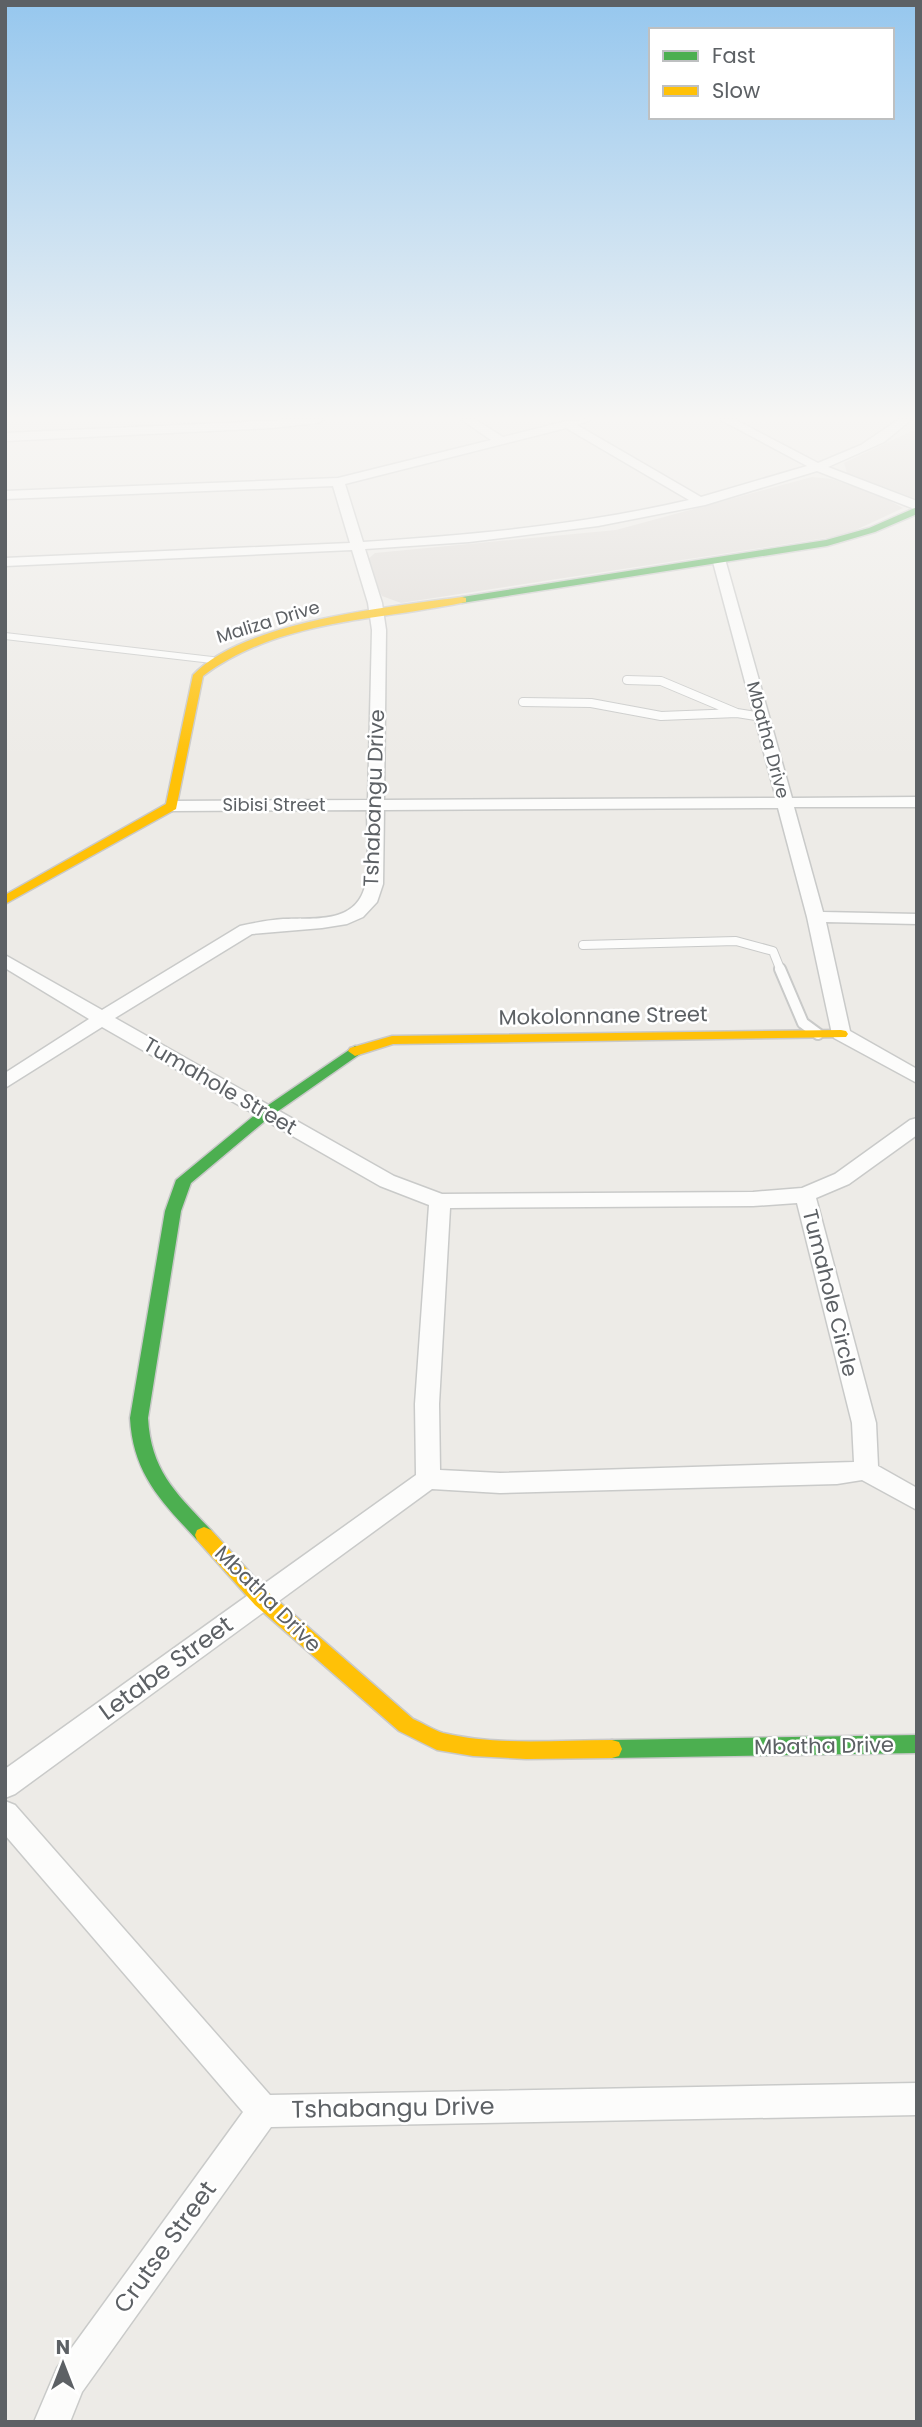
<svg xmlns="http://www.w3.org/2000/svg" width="922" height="2427" font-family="Poppins,sans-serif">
  <rect width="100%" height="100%" fill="#edebe7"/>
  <path fill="#dfdbd7" d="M917,424V499L847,473L844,463L916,429Z
    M812,477L832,479L881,496L903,508L845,535L401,603L382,596L366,561L375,553L616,530Z"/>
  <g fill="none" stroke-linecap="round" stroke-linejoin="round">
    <defs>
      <path id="lane-far2" d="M5,636L212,660"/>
      <path id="lane-far1" d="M627,680L661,681L737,713L762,717
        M523,702L591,703L661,716L737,713
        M583,945L736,941L773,951L781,971"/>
      <path id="lane" d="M780,969L803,1023L818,1034"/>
      <path id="street" d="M287,420H323L317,423L272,428L5,441V433Z
        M462,420H476L503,437L567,421L590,420L577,425L701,497L807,466L721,420H736L818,463L861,445L898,420H911L884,442L828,467L917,501V510L817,471L705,505L598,526L469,542L365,549L382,603L386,630L384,800L776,798L713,562L720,558L725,559L792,798L917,797V807H794L823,912L917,914V924L826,922L850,1031L917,1069V1083L834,1038L832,1034L807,917L778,808L384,810L383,884L377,902L363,917L347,924L322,928L252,934L115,1018L394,1176L442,1194L753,1192L802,1188L835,1174L910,1120L917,1118V1135L849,1184L816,1198L876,1423L878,1466L917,1488V1510L862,1480L837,1484L500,1493L432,1489L15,1794L5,1798V1769L416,1475L415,1404L429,1205L380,1186L102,1027L5,1088V1073L89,1019L5,968V955L102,1010L240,926C254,923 268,920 283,919C313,918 356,924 365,886C370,862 367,834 367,810L172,811L164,806L172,801L368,800L372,630L368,603L352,550L5,566V558L350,543L333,486L5,499V491L338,478L491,440ZM566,428L689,500C582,525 472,535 363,542L345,484ZM797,1203L852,1423L854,1462L500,1473L440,1470L439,1404L450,1208L753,1206Z
        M5,1801L15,1805L270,2095L917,2083V2115L271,2127L82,2392L70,2422H34L57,2368L243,2112L5,1835Z"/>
      <path id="fast" d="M917,507V514L875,532L827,546L462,603L457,600L462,597L826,540L869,528Z
        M355,1046L360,1048L362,1051L360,1054L271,1116L191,1183L181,1211L148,1418C151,1471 176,1493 211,1530L213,1535L211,1540L204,1543L197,1540C161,1501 133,1474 130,1418L165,1211L176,1180L261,1110Z
        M917,1735V1753L612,1758L605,1756L602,1749L605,1742L612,1740Z"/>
      <path id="slow" d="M462,597L466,598V602C377,621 279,619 203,676L176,809L5,904V895L166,804L193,675C244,621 390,607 462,597Z
        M841,1030L846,1031L848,1034L846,1037L393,1044L355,1056L348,1051L350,1048L392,1036Z
        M204,1527L211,1530L269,1593L413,1719C423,1723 433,1730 443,1733C497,1746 557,1740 612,1740L619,1742L622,1749L619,1756L612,1758L526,1759L473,1756L437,1750L399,1731L255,1605L197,1540L195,1535L197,1530Z"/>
    </defs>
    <use href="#lane-far2" stroke="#c9cac9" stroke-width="8"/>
    <use href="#lane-far1" stroke="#c9cac9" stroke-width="10"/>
    <use href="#lane" stroke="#c9cac9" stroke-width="14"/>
    <use href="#street" stroke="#c9cac9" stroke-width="3"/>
    <use href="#fast" stroke="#c9c9c9" stroke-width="3"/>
    <use href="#slow" stroke="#c9c9c9" stroke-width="3"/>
    <use href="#lane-far2" stroke="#fcfcfb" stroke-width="6"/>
    <use href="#lane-far1" stroke="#fcfcfb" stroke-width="8"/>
    <use href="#lane" stroke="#fcfcfb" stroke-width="10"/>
    <use href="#street" fill="#fcfcfb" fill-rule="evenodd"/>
    <use href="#fast" fill="#4caf50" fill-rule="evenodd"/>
    <use href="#slow" fill="#ffc107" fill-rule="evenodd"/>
  </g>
  <linearGradient id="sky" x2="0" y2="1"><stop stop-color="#96c7ee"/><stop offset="0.55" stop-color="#f7f6f4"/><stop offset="1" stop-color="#f7f6f4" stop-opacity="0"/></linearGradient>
  <rect width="922" height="760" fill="url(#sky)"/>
  <g text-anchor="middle" stroke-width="5" stroke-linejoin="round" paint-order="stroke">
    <g font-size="18" fill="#5d6165" stroke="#fff">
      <text transform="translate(268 622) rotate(-17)" y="6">Maliza Drive</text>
      <text transform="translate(768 740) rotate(75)" y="6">Mbatha Drive</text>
      <text x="274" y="811">Sibisi Street</text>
    </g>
    <g font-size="21" fill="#5d6165" stroke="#fff">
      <text transform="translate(374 798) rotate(-88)" y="7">Tshabangu Drive</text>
      <text transform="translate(603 1016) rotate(-1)" y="7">Mokolonnane Street</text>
      <text transform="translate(220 1086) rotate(30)" y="7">Tumahole Street</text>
      <text transform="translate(830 1293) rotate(76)" y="7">Tumahole Circle</text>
      <text transform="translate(268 1599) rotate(45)" y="7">Mbatha Drive</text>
      <text transform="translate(824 1746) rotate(-1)" y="7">Mbatha Drive</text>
    </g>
    <g font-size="24" fill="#5d6165" stroke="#fff">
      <text transform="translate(166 1668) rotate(-36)" y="8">Letabe Street</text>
      <text transform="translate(393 2108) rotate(-1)" y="8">Tshabangu Drive</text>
      <text transform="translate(165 2247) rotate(-54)" y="8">Crutse Street</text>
    </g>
  </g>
  <rect width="922" height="2427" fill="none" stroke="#5d6165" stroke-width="14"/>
  <rect x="649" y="28" width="245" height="91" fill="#ffffff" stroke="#bec0c1" stroke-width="2"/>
  <rect x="663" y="51" width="35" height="10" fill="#4caf50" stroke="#bec0c1" stroke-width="2"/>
  <text x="712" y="63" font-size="21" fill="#5d6165">Fast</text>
  <rect x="663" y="86" width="35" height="10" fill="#ffc107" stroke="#bec0c1" stroke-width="2"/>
  <text x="712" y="98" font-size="21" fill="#5d6165">Slow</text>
  <g transform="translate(63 2364)" stroke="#ffffff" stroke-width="5" paint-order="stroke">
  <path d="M0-5L12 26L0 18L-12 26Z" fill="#5d6165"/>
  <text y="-10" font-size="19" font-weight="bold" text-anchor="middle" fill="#5d6165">N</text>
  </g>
</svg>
